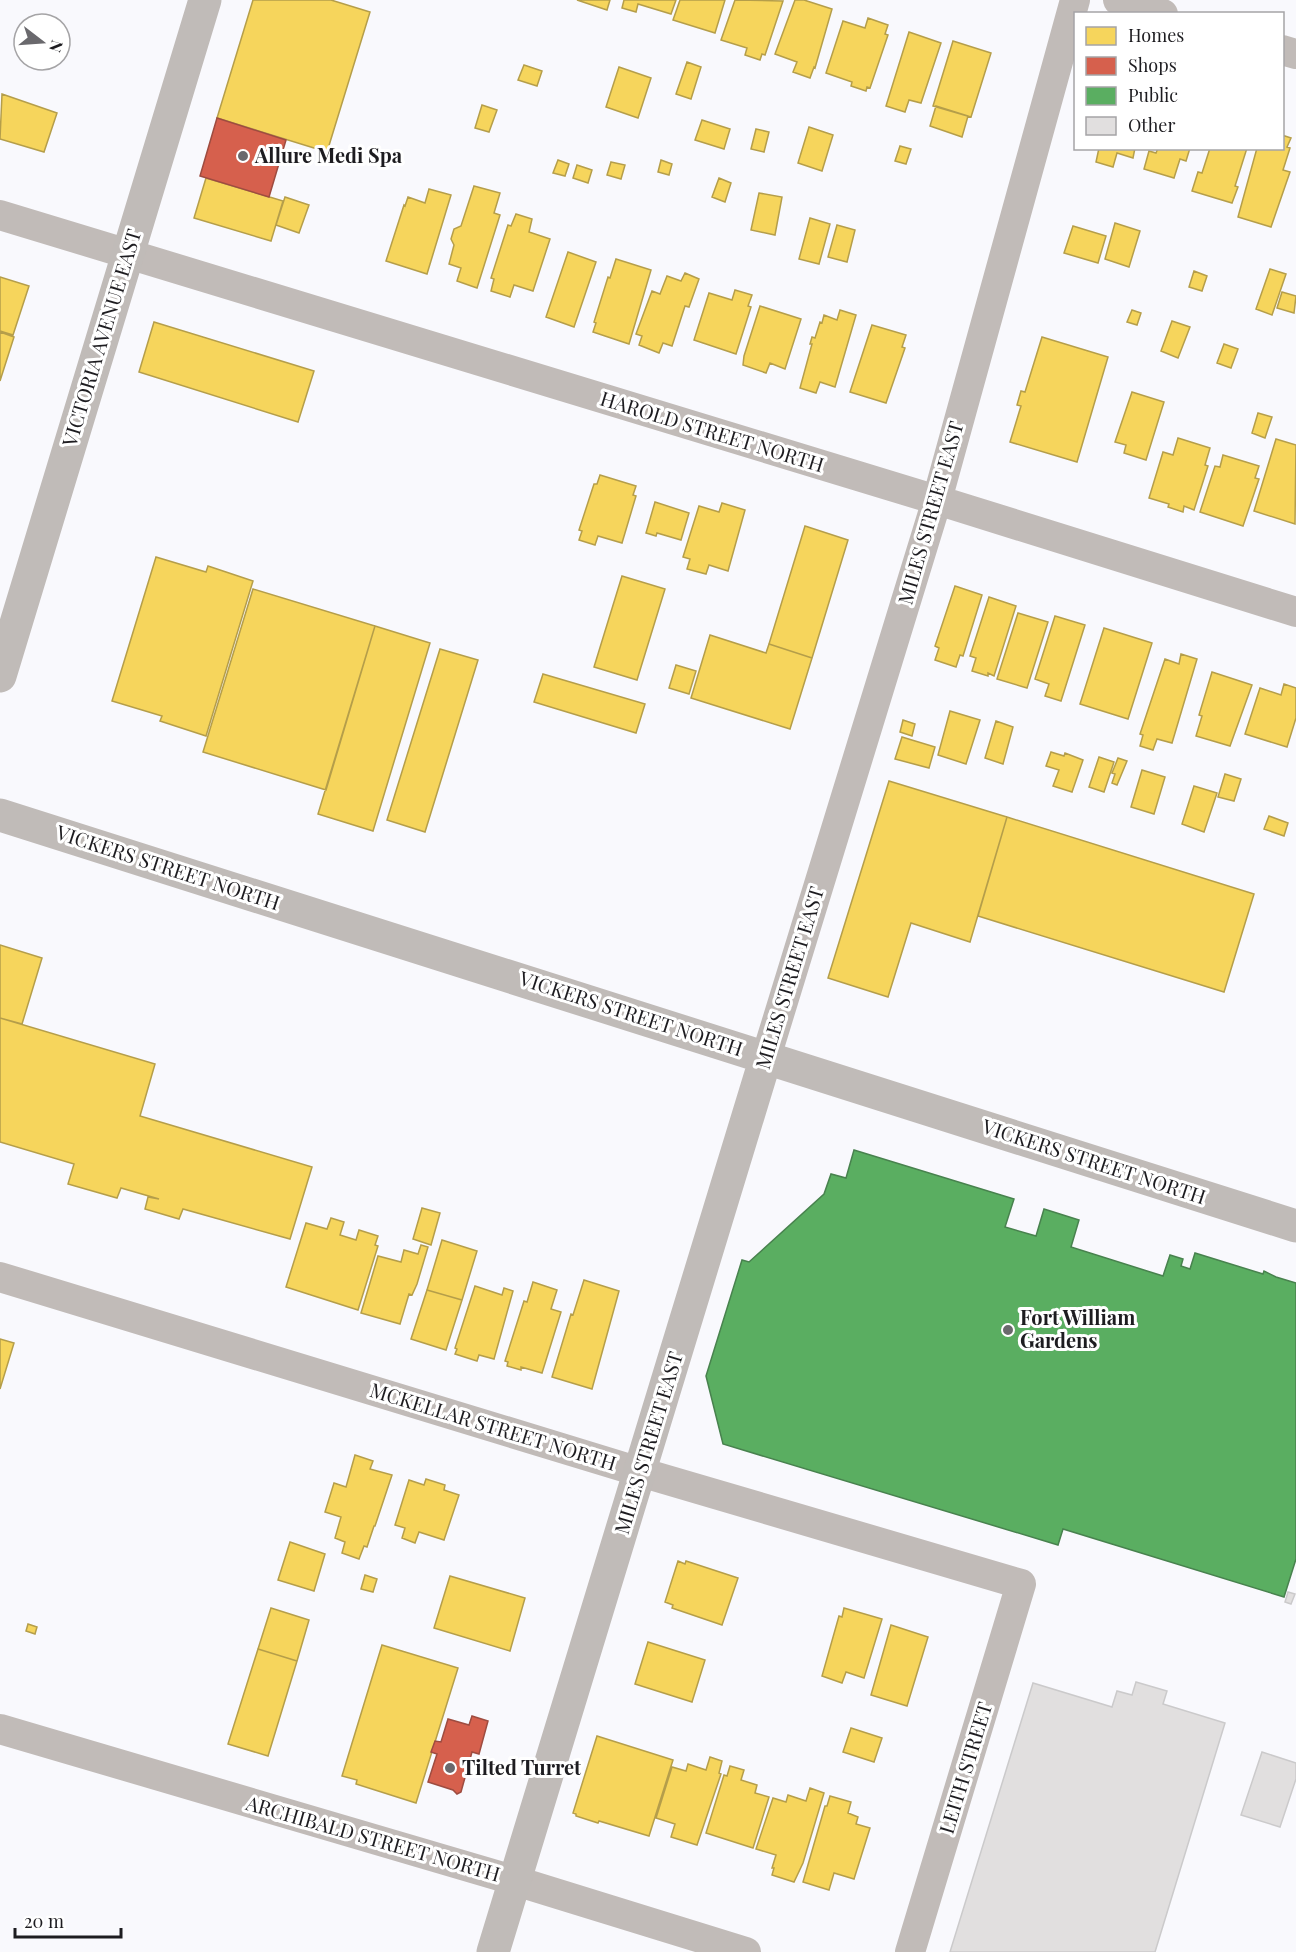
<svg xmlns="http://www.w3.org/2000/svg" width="1296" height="1952" font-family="'Playfair Display',serif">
  <rect width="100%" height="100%" fill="#f9f9fd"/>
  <path fill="#f6d55c" stroke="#b59e4a" stroke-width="1.5" d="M253,0H331L370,12L327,152L217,118Z
    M577,0H610L607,10Z
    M624,0H676L671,14L638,4L636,12L622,8Z
    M680,0H725L715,33L673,20Z
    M735,0L783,1L765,55L762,54L760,60L745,55L747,48L721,40Z
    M795,0H804L832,9L815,68L814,67L810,78L793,72L797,62L775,54Z
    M868,18L888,25L885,34L888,35L870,88L867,87L866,91L851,86L852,82L826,73L843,21L865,28Z
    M909,32L941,43L921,103L909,100L905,112L886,106Z
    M953,41L991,53L971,117L933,106Z
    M687,62L701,67L691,99L676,94Z
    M524,65L542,71L537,86L518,80Z
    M619,67L651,78L638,118L606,107Z
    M2,94L57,113L44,152L0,139Z
    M482,105L497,110L489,132L475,128Z
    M936,106L968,116L962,137L930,126Z
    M702,120L730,129L724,149L695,140Z
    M809,127L833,135L822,171L798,163Z
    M756,129L769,132L764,152L751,149Z
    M1282,135L1291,138L1287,147L1290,148L1283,170L1290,172L1271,227L1238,217L1257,148H1282Z
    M900,146L911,149L906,164L895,161Z
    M1099,148H1135L1133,158L1117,153L1113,167L1096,162Z
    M1158,148H1190L1186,161L1180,159L1174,178L1144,169L1149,151L1156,153Z
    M1210,148H1247L1235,186L1238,187L1232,203L1192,191L1198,172L1202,173Z
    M558,160L569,164L565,176L553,173Z
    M661,160L672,164L669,175L658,172Z
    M611,162L625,165L621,179L607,175Z
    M577,165L592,170L588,183L573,178Z
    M206,178L283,201L271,241L194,218Z
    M719,178L731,183L725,202L712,197Z
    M474,186L500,193L494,213L500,215L477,288L457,281L461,268L449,264L454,245L451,239L454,229L461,226Z
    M429,189L451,195L427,274L386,261L404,205L405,206L408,197L425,203Z
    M759,193L782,197L775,235L751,230Z
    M285,197L309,205L299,233L276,225Z
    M516,214L532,219L529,232L550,239L533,291L514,285L510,297L491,291L494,279L491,278L508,225L511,226Z
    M810,218L830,224L819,264L799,259Z
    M1115,223L1140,231L1129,267L1105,259Z
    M837,225L855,230L847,262L828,257Z
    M1073,226L1106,236L1098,263L1064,253Z
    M568,252L596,262L574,327L546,317Z
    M616,259L651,270L629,344L593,332L596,323L594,322L608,277L610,278Z
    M1270,269L1286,274L1272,315L1256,309Z
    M1194,271L1207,276L1202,291L1189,287Z
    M685,273L699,279L689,307L685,306L672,346L663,343L659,353L639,345L642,336L636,334L652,291L660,294L667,276L681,281Z
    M0,277L29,286L13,335L0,331Z
    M735,290L752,295L748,306L751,307L736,354L694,340L709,293L732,300Z
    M1282,292L1296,296L1294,313L1277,308Z
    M760,306L801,319L785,369L770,363L766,373L743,365L744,356Z
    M840,310L856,315L835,387L820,382L816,393L800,388L812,344H810L812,337L815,338L820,322L822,323L824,315L837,320Z
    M1132,310L1141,313L1137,325L1127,322Z
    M1172,321L1190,327L1178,358L1161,351Z
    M154,322L314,371L298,422L139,372Z
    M872,325L906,335L902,347L905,348L886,403L850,392Z
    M0,332L14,337L0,381Z
    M1042,337L1108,357L1077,462L1010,442L1021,406L1017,405L1021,391L1025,392Z
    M1224,344L1238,349L1231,368L1217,363Z
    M1132,392L1164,402L1146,460L1124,453L1126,445L1115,442Z
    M1258,413L1272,417L1265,438L1252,433Z
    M1178,438L1210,448L1205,465L1208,466L1194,510L1184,506L1183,512L1168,507L1169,504L1149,498L1163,452L1173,455Z
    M1276,439L1296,445L1295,524L1254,511Z
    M1223,455L1259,466L1255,478L1259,479L1243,526L1200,512L1215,466L1220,467Z
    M600,475L636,486L633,495L636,496L622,543L598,536L595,545L579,540L582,531L579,530L594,484H597Z
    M655,502L689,513L681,540L657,533L656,536L646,533Z
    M722,503L745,510L728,571L709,565L706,574L687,569L690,559L683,557L699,506L719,512Z
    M805,526L848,540L812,658L769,644Z
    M156,557L206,572L208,566L253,581L206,736L160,721L162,716L112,701Z
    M622,576L665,589L637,680L594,667Z
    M955,586L982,595L963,656L960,655L956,667L935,660L939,648L935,646Z
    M253,589L375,626L326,790L203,752Z
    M989,597L1016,606L994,676L988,673V676L972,671L976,658L970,656Z
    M1018,613L1048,622L1027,688L997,679Z
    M1055,616L1085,625L1061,701L1045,696L1049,684L1035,679Z
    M375,626L430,643L373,831L318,814Z
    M1104,628L1152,643L1128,719L1080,704Z
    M710,635L766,653L769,644L812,658L790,729L691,698Z
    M440,649L478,660L425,832L387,820Z
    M1181,654L1197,659L1172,743L1157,739L1153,750L1140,746L1143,735L1140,734L1165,659L1179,664Z
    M676,665L696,671L689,694L669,688Z
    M1212,672L1252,685L1230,746L1196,736L1202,716L1199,715Z
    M543,674L645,704L636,733L534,702Z
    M1284,684L1296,688V718L1287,747L1245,734L1260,688L1281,695Z
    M950,711L980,720L966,764L938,755Z
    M903,720L915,724L912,736L900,732Z
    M996,721L1013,727L1003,764L985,758Z
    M902,737L935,747L929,768L895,759Z
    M1051,752L1064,756L1065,753L1083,760L1072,792L1053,786L1059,770L1046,766Z
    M1099,757L1114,762L1104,792L1089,787Z
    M1118,758L1127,761L1117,785L1112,783L1115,774L1112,773Z
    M1142,770L1165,777L1154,814L1131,807Z
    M1225,774L1241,779L1234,801L1218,797Z
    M889,781L1007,817L970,942L911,923L888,997L828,978Z
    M1194,786L1217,793L1204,832L1182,824Z
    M1269,816L1288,823L1284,836L1264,829Z
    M1007,817L1254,894L1224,992L978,916Z
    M0,945L42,958L22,1024L0,1018Z
    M0,1018L155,1064L140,1116L312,1167L290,1239L183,1209L179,1219L145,1209L148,1197L159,1199L121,1188L117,1198L68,1184L74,1164L0,1142Z
    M422,1208L440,1213L431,1245L413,1239Z
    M331,1218L344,1222L340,1235L356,1240L359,1230L378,1236L375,1245L378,1246L358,1310L286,1287L306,1223L327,1229Z
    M442,1240L477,1251L462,1300L427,1290Z
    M421,1245L428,1247L417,1284L412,1295L409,1294L400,1324L361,1313L378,1256L401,1262L404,1250L418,1254Z
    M584,1280L619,1291L592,1389L552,1377L571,1314L573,1315Z
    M533,1282L557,1290L551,1309L561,1312L542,1373L521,1367V1370L507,1366L508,1362L505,1361L524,1301L527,1302Z
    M475,1286L502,1295L504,1288L513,1291L494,1359L479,1355L477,1361L455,1354L457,1349L455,1348Z
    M427,1290L462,1300L446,1350L411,1339Z
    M0,1339L14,1343L0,1389Z
    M355,1455L373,1461L370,1469L392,1475L375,1526H374L367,1547L364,1546L359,1559L342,1553L345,1542L335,1538L341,1517L325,1512L334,1483L346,1487Z
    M426,1479L445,1485L444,1490L459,1495L444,1540L419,1532L415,1543L402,1538L405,1528L395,1525L409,1480L424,1485Z
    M290,1542L325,1554L314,1591L278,1580Z
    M678,1561L685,1564L686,1561L738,1578L722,1625L672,1608L673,1605L665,1602Z
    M365,1575L377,1579L373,1592L361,1589Z
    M450,1576L525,1598L510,1651L434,1628Z
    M271,1608L309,1620L297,1661L258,1649Z
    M844,1608L882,1619L864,1678L846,1672L842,1683L822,1676L839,1616L842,1617Z
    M28,1624L37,1627L35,1634L26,1631Z
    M891,1625L928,1637L907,1706L871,1695Z
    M648,1642L705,1660L692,1702L635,1684Z
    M382,1645L458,1668L416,1803L356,1784L357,1780L342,1776Z
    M258,1649L297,1661L268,1756L228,1744Z
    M851,1728L882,1738L874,1762L843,1752Z
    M597,1736L673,1760L649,1836L599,1821L598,1823L576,1816V1814L573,1813Z
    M710,1757L722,1761L719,1773L721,1774L697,1845L671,1837L675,1824L656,1818L672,1767L686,1771L688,1764L706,1770Z
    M730,1766L744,1770L741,1780L757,1785L755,1793L769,1797L753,1848L706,1833L724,1775L727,1776Z
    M810,1788L824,1793L803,1863L794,1882L772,1875L774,1868H772L776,1855L756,1849L773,1798L786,1802L788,1795L806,1801Z
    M830,1796L851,1802L848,1813L858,1817L856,1824L870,1828L854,1879L834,1873L829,1890L803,1882L825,1806H827Z"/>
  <path fill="#d6604d" stroke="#9e4c40" stroke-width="1.5" d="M217,118L286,140L269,197L200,176Z
    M472,1716L488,1721L479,1754L472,1752L461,1792L457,1794L453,1790L428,1782L437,1754L431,1752L435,1741L441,1742L448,1719L469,1725Z"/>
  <path fill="#5aae61" stroke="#48824e" stroke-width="1.5" d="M854,1150L1014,1199L1005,1227L1036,1236L1044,1209L1079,1220L1071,1247L1163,1276L1170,1255L1183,1259L1181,1266L1190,1269L1195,1253L1263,1274L1264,1271L1276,1277L1296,1283V1559L1284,1597L1063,1529L1058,1545L723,1444L706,1376L742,1260L749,1262L824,1194L831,1174L846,1178Z"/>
  <path fill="#e1dfdf" stroke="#cbcacb" stroke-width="1.5" d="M1288,1592L1295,1594L1291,1604L1285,1602Z
    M1136,1682L1167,1691L1163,1704L1225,1723L1155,1952H950L1033,1683L1112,1707L1117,1691L1132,1695Z
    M1262,1752L1296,1763V1779L1280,1827L1241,1815Z"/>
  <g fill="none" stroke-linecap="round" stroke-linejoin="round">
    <path stroke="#c1bbb8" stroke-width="30" d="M1118,0L1163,14
      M1282,50L1296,54
      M0,215L937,500L1296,612
      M766,1057L937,500L1075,0
      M0,1277L640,1472L1021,1584L910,1952
      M0,1729L516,1881L746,1952"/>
    <path stroke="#c0bbb8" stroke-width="33" d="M0,676L205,0
      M0,815L1296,1226
      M493,1952L766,1057"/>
  </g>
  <g fill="#6a696d" stroke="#fff" stroke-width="2">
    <circle cx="243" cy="156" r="6"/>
    <circle cx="1008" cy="1330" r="6"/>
    <circle cx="450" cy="1768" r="6"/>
  </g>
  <g text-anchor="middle" stroke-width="6" stroke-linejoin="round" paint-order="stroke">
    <g font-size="20" font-weight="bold" fill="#1d1c20" stroke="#fff" text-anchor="start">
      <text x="255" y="163">Allure Medi Spa</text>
      <text x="1020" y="1325">Fort William<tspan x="1020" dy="23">Gardens</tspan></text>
      <text x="462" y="1775">Tilted Turret</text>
    </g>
    <g font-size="20" fill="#1d1c20" stroke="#fff">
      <text transform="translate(102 338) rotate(-73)" y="7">VICTORIA AVENUE EAST</text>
      <text transform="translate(712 432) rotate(17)" y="7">HAROLD STREET NORTH</text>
      <text transform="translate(931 513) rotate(-74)" y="7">MILES STREET EAST</text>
      <text transform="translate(168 868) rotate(18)" y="7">VICKERS STREET NORTH</text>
      <text transform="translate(790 978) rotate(-73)" y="7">MILES STREET EAST</text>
      <text transform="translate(631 1014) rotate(18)" y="7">VICKERS STREET NORTH</text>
      <text transform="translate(1094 1162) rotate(18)" y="7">VICKERS STREET NORTH</text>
      <text transform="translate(493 1427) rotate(17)" y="7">MCKELLAR STREET NORTH</text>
      <text transform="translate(649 1443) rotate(-73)" y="7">MILES STREET EAST</text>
      <text transform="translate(966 1768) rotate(-73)" y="7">LEITH STREET</text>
      <text transform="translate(373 1839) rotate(16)" y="7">ARCHIBALD STREET NORTH</text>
    </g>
  </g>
  <rect x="1074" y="12" width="210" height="138" fill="#ffffff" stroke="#a5a4a6" stroke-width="1.5"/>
  <rect x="1086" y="27" width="30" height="18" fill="#f6d55c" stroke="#a5a4a6" stroke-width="1.5"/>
  <text x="1128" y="42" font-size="18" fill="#1d1c20">Homes</text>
  <rect x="1086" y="57" width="30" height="18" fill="#d6604d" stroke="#a5a4a6" stroke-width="1.5"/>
  <text x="1128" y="72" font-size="18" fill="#1d1c20">Shops</text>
  <rect x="1086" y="87" width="30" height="18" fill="#5aae61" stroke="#a5a4a6" stroke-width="1.5"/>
  <text x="1128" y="102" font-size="18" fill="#1d1c20">Public</text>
  <rect x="1086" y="117" width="30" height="18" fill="#e1dfdf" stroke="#a5a4a6" stroke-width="1.5"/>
  <text x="1128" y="132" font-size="18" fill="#1d1c20">Other</text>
  <g transform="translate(42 42) rotate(107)"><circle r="28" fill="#ffffff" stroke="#a5a4a6" stroke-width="1.5"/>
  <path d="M0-4.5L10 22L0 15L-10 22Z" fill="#6a696d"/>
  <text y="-9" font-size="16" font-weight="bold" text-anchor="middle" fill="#1d1c20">N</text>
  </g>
  <path d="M15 1928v9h106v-9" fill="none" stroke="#1d1c20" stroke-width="3"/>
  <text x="24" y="1928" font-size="18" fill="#1d1c20" stroke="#ffffff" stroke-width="4.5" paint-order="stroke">20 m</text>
</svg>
